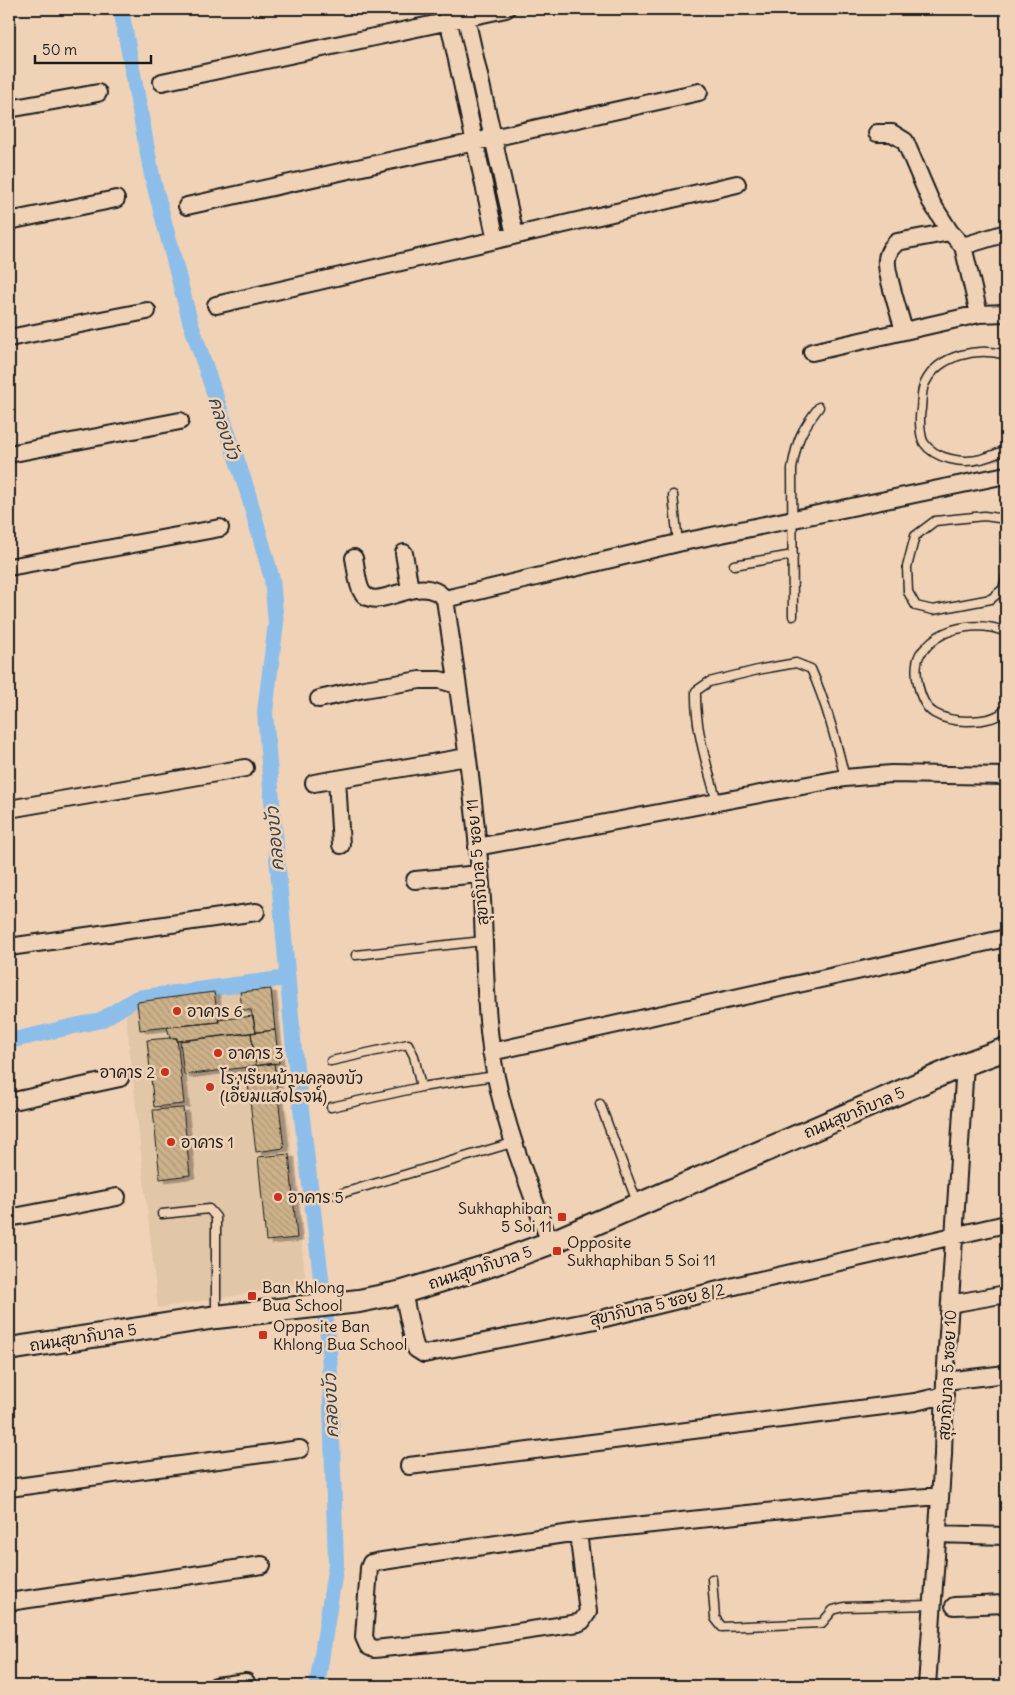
<svg xmlns="http://www.w3.org/2000/svg" width="1015" height="1695" font-family="Delius,'Playpen Sans Thai',sans-serif">
  <defs>
    <pattern id="building-back-hatch" width="6" height="6" patternUnits="userSpaceOnUse" patternTransform="scale(1.25)"><rect width="6" height="6" fill="#ccb28a"/><path d="M-1 5l2 2M0 0l6 6M5-1l2 2" fill="none" stroke="#af9876"/></pattern>
    <filter id="shadow"><feDropShadow dx="5.5" dy="3" stdDeviation="0" flood-color="#0004"/></filter>
  </defs>
  <rect width="100%" height="100%" fill="#f0d3b7"/>
  <filter id="ink" filterUnits="userSpaceOnUse"><feTurbulence type="fractalNoise" baseFrequency=".02" numOctaves="2"/><feDisplacementMap in="SourceGraphic" scale="10" xChannelSelector="R" yChannelSelector="G"/><feConvolveMatrix kernelMatrix="1 2 1 2 8 2 1 2 1" color-interpolation-filters="sRGB"/></filter>
  <g filter="url(#ink)">
    <path fill="#e1c6a7" d="M274,986L306,1284L158,1308L126,1016L137,1002Z"/>
    <g fill="none" stroke-linecap="round" stroke-linejoin="round">
      <path stroke="#8dbee9" stroke-width="16" d="M121,9L152,176L190,321L247,490L272,579L276,623L265,712L272,801L294,1050L329,1345L336,1564L317,1686
        M9,1041L101,1020L137,998L287,978"/>
    </g>
    <path fill="url(#building-back-hatch)" stroke="#1c1c1c" filter="url(#shadow)" d="M271,989L275,1030L256,1032L251,1010H242L240,992Z
      M214,992L219,1022L140,1030L137,1002Z
      M253,1016L256,1032L177,1041V1038H170L167,1027L219,1022L218,1020Z
      M275,1030L279,1063L256,1066L251,1033Z
      M251,1033L256,1066L184,1075L180,1041Z
      M170,1038H177L184,1104L154,1107L147,1040Z
      M274,1063L284,1148L256,1152L246,1067Z
      M183,1108L190,1175L160,1179L153,1110Z
      M289,1154L297,1238L266,1241L258,1157Z"/>
    <g fill="none" stroke-linecap="round" stroke-linejoin="round">
      <defs>
        <path id="lane" d="M1006,355C979,347 939,354 925,383C921,390 922,401 921,409C919,417 920,437 924,443C935,459 963,464 981,459C989,457 998,453 1006,450
          M673,495L678,543
          M1006,519L984,516L935,521L915,536L907,567L908,592L916,606L933,610L991,599L1003,589L1006,578
          M734,565L793,555
          M793,616L792,469C797,439 801,431 819,407
          M1006,632C982,622 947,625 928,645C926,648 922,651 920,654C912,669 919,704 934,713C944,719 956,721 967,721C979,721 998,719 1006,709
          M717,802C707,765 695,730 696,691L709,682L762,669L796,663L811,669C827,705 836,741 845,778
          M356,955L483,941
          M331,1061L408,1044L414,1056L421,1087
          M600,1104L637,1202
          M331,1107L421,1087L495,1076
          M336,1195L512,1143
          M162,1214L209,1209L216,1217V1315
          M712,1579L715,1618L722,1627L822,1623L833,1610L844,1607L933,1605"/>
        <path id="street" d="M446,9L496,240
          M464,9L515,235
          M162,82L506,9
          M9,109L98,93
          M877,133H892L905,141L931,202L950,232L963,246L979,314
          M187,206L699,92
          M9,221L116,199
          M963,246L1006,233
          M216,305L737,184
          M904,331C900,315 885,272 887,259C888,251 892,247 897,242L950,232
          M9,338L147,311
          M812,352L979,314L1006,313
          M9,454L180,421
          M404,553L410,590
          M354,558C356,566 357,585 362,592C377,615 420,569 445,599C459,694 474,789 481,885C486,947 483,1016 496,1077C508,1135 530,1188 550,1243
          M9,567L220,528
          M445,599L678,543L1006,475
          M319,699L364,689L420,680H440L457,685
          M337,779L341,845
          M314,783L467,757
          M9,809L245,768
          M477,847L845,778L891,774L1006,776
          M415,880L480,874
          M9,947L256,912
          M491,1052L1006,938
          M9,1102L120,1078
          M9,1218L117,1197
          M403,1292L413,1339L416,1349L424,1354L601,1319L747,1283L1006,1224
          M950,1304L1006,1294
          M945,1381L1006,1374
          M409,1466L915,1402L945,1395
          M9,1488L300,1449
          M578,1532L588,1612L582,1621L578,1623L470,1639L374,1649L368,1646L364,1637L369,1568L371,1563L376,1562L578,1532L850,1503L940,1496
          M937,1534L1006,1536
          M9,1602L262,1565
          M954,1606L1006,1604
          M216,1686L246,1682
          M927,1686L943,1455L945,1381L965,1064"/>
        <path id="secondary" d="M9,1349L216,1317L359,1301L403,1292L485,1267L550,1243L965,1064L1006,1049"/>
      </defs>
      <use href="#lane" stroke="#1c1c1c" stroke-width="11"/>
      <use href="#street" stroke="#1c1c1c" stroke-width="20"/>
      <use href="#secondary" stroke="#1c1c1c" stroke-width="26"/>
      <use href="#lane" stroke="#f0d3b7" stroke-width="8"/>
      <use href="#street" stroke="#f0d3b7" stroke-width="16"/>
      <use href="#secondary" stroke="#f0d3b7" stroke-width="22"/>
    </g>
  </g>
  <g fill="#c8321e" stroke="#f0d3b7" stroke-width="2">
    <circle cx="177" cy="1011" r="5"/>
    <circle cx="218" cy="1053" r="5"/>
    <circle cx="165" cy="1072" r="5"/>
    <circle cx="210" cy="1087" r="5"/>
    <circle cx="171" cy="1142" r="5"/>
    <circle cx="278" cy="1197" r="5"/>
    <rect x="557" y="1212" width="10" height="10" rx="2.5"/>
    <rect x="552" y="1246" width="10" height="10" rx="2.5"/>
    <rect x="247" y="1291" width="10" height="10" rx="2.5"/>
    <rect x="258" y="1330" width="10" height="10" rx="2.5"/>
  </g>
  <g text-anchor="middle" stroke-width="5" stroke-linejoin="round" paint-order="stroke">
    <g font-size="16" fill="#1c1c1c" stroke="#f0d3b7">
      <text transform="translate(477 862) rotate(-95)" y="6">สุขาภิบาล 5 ซอย 11</text>
      <text transform="translate(854 1112) rotate(-23)" y="6">ถนนสุขาภิบาล 5</text>
      <text transform="translate(480 1267) rotate(-18)" y="6">ถนนสุขาภิบาล 5</text>
      <text transform="translate(657 1304) rotate(-13)" y="6">สุขาภิบาล 5 ซอย 8/2</text>
      <text transform="translate(83 1337) rotate(-9)" y="6">ถนนสุขาภิบาล 5</text>
      <text transform="translate(947 1375) rotate(-87)" y="6">สุขาภิบาล 5 ซอย 10</text>
    </g>
    <g font-size="16" fill="#1c1c1c" stroke="#f0d3b7" text-anchor="start">
      <text x="187" y="1017">อาคาร 6</text>
      <text x="228" y="1059">อาคาร 3</text>
      <text x="155" y="1078" text-anchor="end">อาคาร 2</text>
      <text x="220" y="1084">โรงเรียนบ้านคลองบัว<tspan x="220" dy="18">(เอี่ยมแสงโรจน์)</tspan></text>
      <text x="181" y="1148">อาคาร 1</text>
      <text x="288" y="1203">อาคาร 5</text>
      <text x="552" y="1214" text-anchor="end">Sukhaphiban<tspan x="552" dy="18">5 Soi 11</tspan></text>
      <text x="567" y="1248">Opposite<tspan x="567" dy="18">Sukhaphiban 5 Soi 11</tspan></text>
      <text x="262" y="1293">Ban Khlong<tspan x="262" dy="18">Bua School</tspan></text>
      <text x="273" y="1332">Opposite Ban<tspan x="273" dy="18">Khlong Bua School</tspan></text>
    </g>
    <g font-size="18" font-style="italic" fill="#38444f" stroke="#f0d3b7">
      <text transform="translate(224 428) rotate(72)" y="6">คลองบัว</text>
      <text transform="translate(275 839) rotate(-95)" y="6">คลองบัว</text>
      <text transform="translate(331 1406) rotate(-92)" y="6">คลองบัว</text>
    </g>
  </g>
  <rect width="1015" height="1695" fill="none" stroke="#f0d3b7" stroke-width="30"/>
  <rect x="15" y="15" width="985" height="1665" fill="none" stroke="#1c1c1c" stroke-width="2" filter="url(#ink)"/>
  <path d="M35 55v8h116v-8" fill="none" stroke="#1c1c1c" stroke-width="2.5"/>
  <text x="42" y="55" font-size="15" fill="#1c1c1c" stroke="#f0d3b7" stroke-width="4" paint-order="stroke">50 m</text>
</svg>
